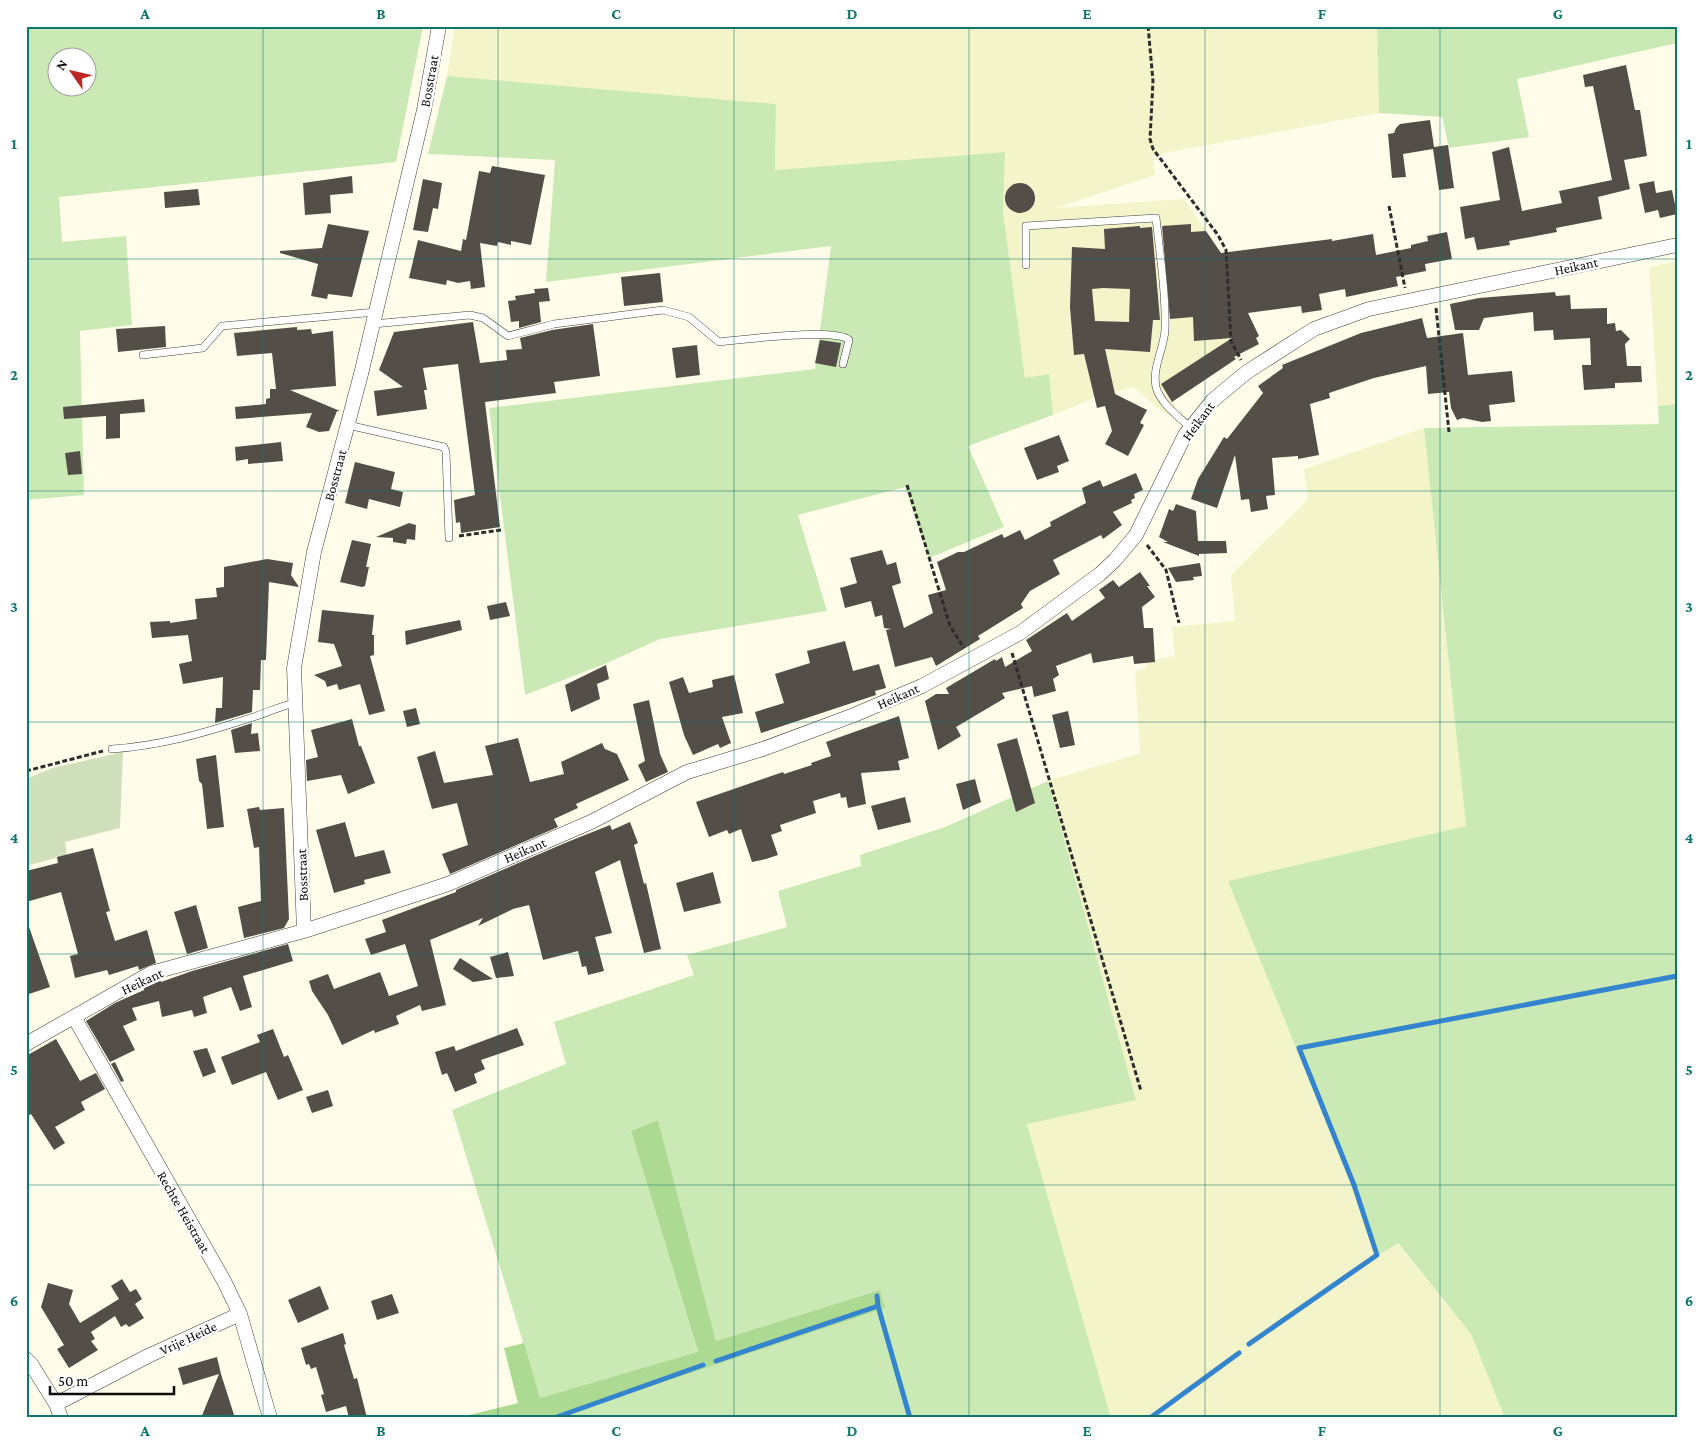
<svg xmlns="http://www.w3.org/2000/svg" width="1703" height="1444" font-family="'Crimson Pro',serif">
  <rect width="100%" height="100%" fill="#fffdea"/>
  <path fill="#f4f4ca" d="M455,26H1377L1379,113L1153,155L1155,175L1055,208L1184,199L1221,253L1227,345L1236,359L1172,401L1176,407L1168,416L1133,387L1094,398L1053,415L1049,374L1025,379L1003,211L1005,152L775,170L776,104L447,76Z
    M1677,261V404L1658,406L1649,267Z
    M1424,428L1466,826L1228,881L1380,1254L1397,1243L1471,1334L1505,1418H1111L1027,1123L1136,1100L1048,781L1140,753L1135,671L1146,668L1145,661L1175,656L1172,627L1235,621L1231,575L1308,499L1304,469Z"/>
  <path fill="#cbe9b4" fill-rule="evenodd" d="M26,26H423L396,162L59,197L62,242L126,236L132,325L80,331L84,495L26,500ZM58,58H88V88H58Z
    M1377,26H1677V43L1517,79L1529,137L1449,148L1442,117L1379,113Z
    M447,76L776,104L775,170L1005,152L1003,211L1025,378L1049,374L1053,415L968,446L1004,527L929,558L905,487L798,515L827,611L660,639L607,663L525,695L489,408L815,369L831,246L546,282L555,160L428,154Z
    M1677,404V1418H1505L1471,1334L1398,1243L1380,1254L1228,881L1466,826L1424,428L1659,424L1658,406Z
    M1048,781L1136,1100L1027,1124L1111,1418H557L884,1308L880,1290L716,1341L658,1120L631,1131L698,1353L540,1398L452,1110L566,1064L554,1022L694,975L687,955L787,927L778,891L861,866L860,855L945,827Z"/>
  <path fill="#adda93" d="M658,1120L716,1341L880,1290L885,1308L557,1418H457L518,1403L504,1348L524,1343L540,1398L698,1352L631,1131Z"/>
  <path fill="#d1e0bc" d="M123,752L120,828L65,842L67,855L26,866V779L52,768Z"/>
  <g fill="none" stroke-linecap="round" stroke-linejoin="round">
    <path stroke="#3585ce" stroke-width="5" d="M877,1296L878,1306
      M1249,1344L1377,1255L1354,1185L1299,1048L1677,976
      M716,1361L878,1306L910,1418
      M554,1418L703,1365
      M1150,1418L1239,1353"/>
  </g>
  <path fill="#544e48" fill-rule="evenodd" d="M1626,65L1635,110H1640L1647,156L1624,160L1630,189L1598,197L1602,219L1556,228L1557,232L1509,241L1510,245L1477,250L1474,237L1465,239L1460,207L1500,200L1492,152L1509,147L1522,211L1562,203L1559,191L1612,180L1593,86L1585,87L1583,75Z
    M1430,120L1434,147L1448,145L1454,188L1439,190L1433,149L1403,154L1406,177L1392,178L1388,134L1394,133L1396,128L1400,124Z
    M492,166L545,175L531,245L511,241V245L498,242L497,246L480,243L485,287L471,289L470,281L458,283L447,280L446,285L409,278L418,240L461,251L463,239L466,240L479,171L490,173Z
    M352,176L353,193L330,195L331,213L305,215L303,183Z
    M423,179L442,183L438,209L433,208L428,232L413,230Z
    M1654,181L1656,193L1672,190L1677,214L1660,218L1658,210L1645,213L1639,184Z
    M1005 198a15 15 0 1 1 30 0a15 15 0 1 1-30 0Z
    M198,189L200,205L165,208L164,192Z
    M328,224L369,231L352,297L328,294L327,299L311,296L318,264L280,253V251L322,248Z
    M1191,224V232L1206,231L1221,253L1332,239V241L1373,234L1376,255L1411,248V245L1428,241L1427,236L1447,232L1452,259L1425,264L1426,271L1396,277L1398,286L1346,297L1345,289L1319,294L1322,310L1302,313L1301,306L1248,313L1259,336L1256,338L1259,344L1234,357L1236,359L1172,402L1161,384L1232,338L1194,341L1193,317L1170,319L1162,226Z
    M1140,226V228L1152,227L1160,320H1153L1150,352L1105,349L1115,394L1147,410L1140,423L1144,425L1128,456L1105,444L1112,431L1105,406L1097,408L1084,354L1074,355L1070,307L1072,247L1105,249L1104,229ZM1103,288L1130,289L1129,322L1095,321L1092,289Z
    M660,273L663,302L624,306L621,277Z
    M548,288L550,301L539,302L541,322L519,328V321L511,322L508,301L516,300L515,296L535,293L534,289Z
    M1555,292L1556,296L1570,295L1571,309L1607,308V324L1615,323L1616,331L1621,330L1630,339L1625,344L1627,366H1641L1642,382L1615,383V388L1584,390L1582,365H1591L1590,338L1554,340L1553,330L1534,331L1533,312L1484,318L1479,330H1455L1450,304L1479,298Z
    M1422,318L1427,338L1463,333L1468,375L1512,371L1515,402L1489,405L1491,421L1482,422L1463,418L1457,420L1451,408L1449,392L1428,394L1426,366L1374,378L1329,393L1330,398L1310,404L1319,455L1298,459V456L1272,458L1275,495L1266,496L1268,509L1251,512L1249,499L1241,500L1235,455L1217,508L1191,499L1198,479L1224,437L1227,439L1263,393L1258,386L1283,368L1282,365L1361,333Z
    M473,322L480,363L507,360L506,350L522,349L520,338L552,330L593,324L600,376L554,382L556,393L485,402L500,527L461,533L460,522L456,523L454,500L475,495L458,364L423,368L427,390H424L427,409L377,416L374,391L403,387L379,370L394,332Z
    M165,326L166,347L118,352L116,329Z
    M297,327V330L311,329L312,334L333,331L336,386L290,390L340,411H337L329,431L319,432L306,427L312,413L236,419L235,407L266,404V399L270,398V389H276L272,353L237,356L234,333Z
    M820,340L841,343L836,367L815,363Z
    M697,345L700,375L676,378L672,348Z
    M144,399L145,412L120,414V438L106,439V416L64,419L63,407Z
    M1059,435L1069,461L1057,466L1059,472L1037,480L1024,448Z
    M281,442L283,461L248,464V459L236,461L235,447Z
    M80,451L82,474L68,475L65,453Z
    M355,462L395,472L391,489L403,492L400,507L369,499L367,509L345,503Z
    M1136,473L1143,490L1134,494L1135,498L1131,500L1132,503L1113,512L1122,525L1103,539L1101,535L1053,560L1060,574L1030,591L1021,604L1023,608L978,636L980,639L936,666L932,657L895,667L886,630L891,629L884,628L882,615L875,617L871,601L845,608L840,588L857,583L850,558L882,550L887,565L896,562L901,583L892,586L904,628L933,613L928,595L946,590L937,562L958,552H964L1002,534L1004,538L1020,530L1025,540L1051,526L1050,522L1086,503L1082,488L1100,480L1103,487Z
    M1176,504L1196,511L1198,541H1226L1227,553L1199,554V556L1163,542H1168L1159,537L1169,509L1173,511Z
    M409,523L416,525L415,540L407,539L406,544L393,542V538L376,537Z
    M352,540L371,544L366,567H369L365,586L362,587L340,582Z
    M267,559L293,563L291,575L299,587L269,582L266,660H261L260,690H253L252,712L215,723L216,708H222L223,677L183,684L179,664L192,661L188,635L152,638L150,622L170,621V623L197,619L195,599L217,597L216,588L224,587V567Z
    M1200,563L1202,576L1193,577L1194,580L1176,582L1168,568Z
    M1140,572L1150,586H1147L1155,597L1142,607L1144,628H1153L1155,662L1134,664L1133,656L1093,663L1091,653L1056,666L1059,675L1053,679L1056,691L1034,697L1032,686L1002,693L1005,698L956,727L961,736L938,750L925,701L936,694H949L946,688L995,659L996,661L1002,657L1005,667L1032,651L1026,640L1067,613L1072,621L1105,598L1099,590L1113,580L1119,587Z
    M506,602L510,616L490,620L487,606Z
    M322,610L374,615L372,635H374V655L370,656L385,711L369,715L360,684L339,690L337,684L327,687L325,681L314,675L342,666L334,644L318,642Z
    M460,620L462,630L406,645L405,631Z
    M845,641L853,671L879,664L886,688L875,691L876,695L761,733L755,712L784,703L775,674L810,663L807,651Z
    M606,665L609,679L597,684L600,699L571,712L565,685Z
    M734,675L743,713L722,717L731,743L720,748L718,744L693,755L684,735L669,682L683,677L689,693L713,687L712,680Z
    M649,700L660,754L668,772L646,782L638,765L645,761L633,704Z
    M416,708L420,724L407,727L403,711Z
    M1068,711L1075,745L1060,748L1052,715Z
    M899,716L909,758L898,761L900,770L861,773L866,804L848,808L846,797L841,798L840,793L813,801L816,813L780,825L782,831L771,835L778,855L766,859L752,862L741,829L729,834L727,830L709,837L696,802L783,772L784,774L812,765L811,763L831,756L826,742Z
    M352,719L359,746H361L375,783L348,794L341,775L307,781L306,760L318,757L311,730Z
    M252,723L251,734L258,733L260,751L235,753L231,730Z
    M518,738L530,782L564,774L561,762L602,743L605,749L617,754L629,780L576,804L578,808L554,819L558,827L450,874L442,854L468,845L457,803L432,809L417,757L435,751L444,783L493,775L485,746Z
    M1017,738L1035,803L1016,812L997,744Z
    M216,755L224,827L207,829L202,784L199,781L196,759Z
    M975,779L981,802L963,810L956,784Z
    M905,797L911,822L878,830L871,806Z
    M259,807L260,810L284,808L289,919L284,928L244,938L238,907L261,901L259,847L254,848L247,809Z
    M345,822L355,857L384,850L391,873L364,880L365,884L334,893L316,830Z
    M630,822L638,843L634,845L644,884L646,883L661,949L644,953L620,860L595,872L612,933L595,937L604,971L588,975L586,966L582,967L578,951L543,960L529,905L513,909L478,926L483,918L430,940L446,1005L422,1011L420,1005L396,1016L399,1024L375,1033L374,1030L342,1045L328,1015L312,991L309,981L328,974L334,989L380,972L389,996L418,986L405,944L371,955L365,939L386,932L382,920L456,892V890L565,843L610,825L612,830Z
    M93,848L110,911L106,912L115,941L147,930L156,963L139,970L138,966L109,975L107,970L75,978L70,956L78,954L61,892L26,902V871L58,863L57,857Z
    M713,872L721,903L684,912L676,883Z
    M196,905L208,948L187,954L174,912Z
    M26,924H28L50,987L26,995Z
    M288,944L293,961L243,976L252,1007L240,1011L231,987L203,997L207,1013L194,1017L192,1010L162,1017L159,1001L132,1008L137,1020L123,1026L135,1050L110,1062L86,1021L115,1003L144,990V987L154,981L160,979L161,982L192,971Z
    M508,952L514,976L496,978L490,957Z
    M460,958L493,979L473,982L453,969Z
    M517,1028L524,1045L481,1060L485,1069L474,1074L477,1083L455,1092L447,1073L442,1075L435,1052L454,1046L456,1051Z
    M273,1029L284,1057L288,1055L303,1090L278,1100L266,1072L232,1085L221,1057L260,1042L257,1035Z
    M56,1039L80,1081L96,1073L105,1089L81,1102L85,1110L55,1127L65,1143L54,1150L31,1114L26,1117V1056Z
    M207,1048L216,1072L203,1077L193,1051Z
    M115,1062L124,1081L121,1082L111,1064Z
    M328,1090L333,1106L312,1113L306,1097Z
    M122,1279L130,1292L136,1289L142,1299L135,1304L144,1318L129,1327L126,1324L121,1327L115,1316L91,1332L95,1339L91,1341L98,1350L69,1368L57,1349L64,1345L41,1307L48,1283L73,1290L69,1304L80,1323L119,1299L111,1286Z
    M320,1286L329,1309L298,1323L288,1300Z
    M392,1294L399,1313L377,1320L371,1301Z
    M343,1333L346,1344L344,1345L354,1379L357,1378L367,1418H349L346,1406L326,1412L321,1395L324,1394L316,1367L311,1369L309,1364L306,1365L301,1348Z
    M217,1357L221,1374L235,1418H201L219,1374L183,1385L178,1368Z"/>
  <g fill="none" stroke-linecap="round" stroke-linejoin="round">
    <defs>
      <path id="lane" d="M1026,265V226L1156,218C1160,255 1166,293 1165,330C1164,349 1152,367 1156,387C1160,403 1179,417 1191,428
        M373,324L470,315L483,318L508,336L554,324L663,310L689,317L719,342C742,340 835,327 849,340L843,364
        M143,355L203,348L222,326L376,312
        M348,425L444,447L446,452L449,538
        M112,749C158,746 201,734 244,720C262,715 277,707 295,703"/>
      <path id="street" d="M304,931L294,668L314,552L361,374L424,110L439,26
        M74,1017L224,1281L240,1314L270,1418
        M26,1044L151,973L304,931L448,884L591,822L687,772L763,749L854,715L922,686L1020,633L1100,574L1115,560L1136,535L1185,435L1213,400L1247,372L1314,329L1369,309L1677,245
        M26,1359L31,1364L56,1404L61,1418
        M56,1404L148,1356L240,1314"/>
    </defs>
    <use href="#lane" stroke="#3e3e3e" stroke-width="8"/>
    <use href="#street" stroke="#3e3e3e" stroke-width="15"/>
    <path stroke="#2d2d2d" stroke-width="3" stroke-dasharray="5 2.5" stroke-linecap="butt" d="M1148,26L1153,81L1150,139L1153,149L1218,235L1226,250L1231,341L1241,360
      M1389,206L1405,288
      M1436,308L1449,432
      M907,485L950,626L964,648
      M459,536L501,530
      M1147,545L1166,570L1179,623
      M1012,653L1141,1091
      M26,771L103,751"/>
    <use href="#lane" stroke="#fff" stroke-width="7"/>
    <use href="#street" stroke="#fff" stroke-width="14"/>
  </g>
  <path fill="none" stroke="#0f766e" stroke-width="1" stroke-opacity="0.55" d="M263,26V1418M498,26V1418M734,26V1418M969,26V1418M1205,26V1418M1440,26V1418M26,259H1677M26,491H1677M26,722H1677M26,954H1677M26,1185H1677"/>
  <g text-anchor="middle" stroke-width="5" stroke-linejoin="round" paint-order="stroke">
    <g font-size="14" fill="#0b0b0b" stroke="#fff">
      <text transform="translate(429 81) rotate(-80)" y="5">Bosstraat</text>
      <text transform="translate(1576 266) rotate(-12)" y="5">Heikant</text>
      <text transform="translate(1198 421) rotate(-53)" y="5">Heikant</text>
      <text transform="translate(335 475) rotate(-75)" y="5">Bosstraat</text>
      <text transform="translate(898 696) rotate(-24)" y="5">Heikant</text>
      <text transform="translate(525 850) rotate(-23)" y="5">Heikant</text>
      <text transform="translate(302 875) rotate(-92)" y="5">Bosstraat</text>
      <text transform="translate(142 981) rotate(-25)" y="5">Heikant</text>
      <text transform="translate(184 1212) rotate(60)" y="5">Rechte Heistraat</text>
      <text transform="translate(188 1338) rotate(-25)" y="5">Vrije Heide</text>
    </g>
  </g>
  <rect width="1703" height="1444" fill="none" stroke="#ffffff" stroke-width="55"/>
  <g transform="translate(72 72) rotate(304)"><circle r="24" fill="#ffffff" stroke="#9d9d9d"/>
  <path d="M0-4L9 19L0 12L-9 19Z" fill="#bc2823"/>
  <text y="-8" font-size="14" font-weight="bold" text-anchor="middle" fill="#0b0b0b">N</text>
  </g>
  <path d="M50 1386v8h124v-8" fill="none" stroke="#0b0b0b" stroke-width="2.5"/>
  <text x="58" y="1386" font-size="15" fill="#0b0b0b" stroke="#ffffff" stroke-width="4" paint-order="stroke">50 m</text>
  <rect x="28" y="28" width="1648" height="1388" fill="none" stroke="#0f766e" stroke-width="2"/>
  <g font-size="16" text-anchor="middle" font-weight="bold" fill="#0f766e">
    <text x="145" y="19">A</text>
    <text x="381" y="19">B</text>
    <text x="616" y="19">C</text>
    <text x="852" y="19">D</text>
    <text x="1087" y="19">E</text>
    <text x="1322" y="19">F</text>
    <text x="1558" y="19">G</text>
    <text x="14" y="149">1</text>
    <text x="1689" y="149">1</text>
    <text x="14" y="380">2</text>
    <text x="1689" y="380">2</text>
    <text x="14" y="612">3</text>
    <text x="1689" y="612">3</text>
    <text x="14" y="843">4</text>
    <text x="1689" y="843">4</text>
    <text x="14" y="1075">5</text>
    <text x="1689" y="1075">5</text>
    <text x="14" y="1306">6</text>
    <text x="1689" y="1306">6</text>
    <text x="145" y="1436">A</text>
    <text x="381" y="1436">B</text>
    <text x="616" y="1436">C</text>
    <text x="852" y="1436">D</text>
    <text x="1087" y="1436">E</text>
    <text x="1322" y="1436">F</text>
    <text x="1558" y="1436">G</text>
  </g>
</svg>
